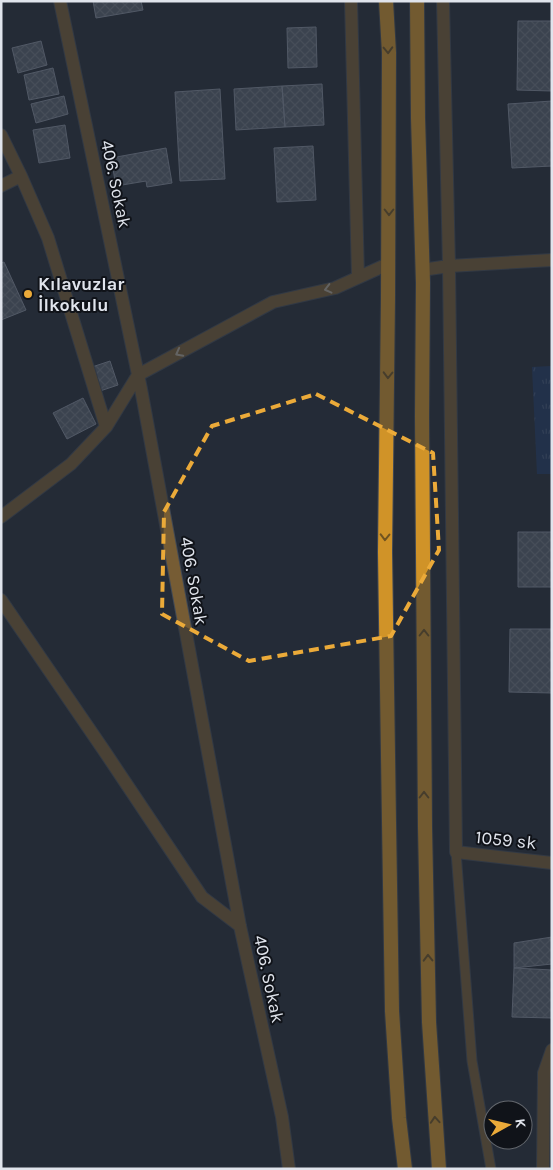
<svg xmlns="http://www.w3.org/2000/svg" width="553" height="1170" font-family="Karla,sans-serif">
  <defs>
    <pattern id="park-tufts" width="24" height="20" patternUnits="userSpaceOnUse" patternTransform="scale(1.25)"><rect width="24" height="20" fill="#213963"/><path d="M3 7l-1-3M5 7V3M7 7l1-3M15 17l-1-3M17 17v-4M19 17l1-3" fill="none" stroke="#41567a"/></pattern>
    <pattern id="building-cross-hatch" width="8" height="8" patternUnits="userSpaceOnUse" patternTransform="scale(1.25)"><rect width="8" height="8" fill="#575f6d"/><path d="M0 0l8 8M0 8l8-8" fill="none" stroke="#6f7682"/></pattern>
  </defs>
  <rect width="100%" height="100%" fill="#242b37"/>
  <path fill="url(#park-tufts)" d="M552,366V474H537L532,367Z"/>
  <path fill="url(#building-cross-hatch)" stroke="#878f9e" d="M93,1H141L143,10L96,18Z
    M518,21H552V91L517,90Z
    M316,27L317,67L288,68L287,28Z
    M41,41L47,65L18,73L12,48Z
    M53,68L59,94L29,100L24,75Z
    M322,84L324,125L285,127L282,86Z
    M282,86L285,127L236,130L234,89Z
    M220,89L225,179L180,181L175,92Z
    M64,96L68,114L36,123L31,104Z
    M552,101V166L512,168L508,104Z
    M65,125L70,158L39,163L33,130Z
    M313,146L316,200L277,202L274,148Z
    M166,148L172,183L147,187L146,181L116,186L111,158Z
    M4,262L26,310L1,320V263Z
    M110,361L118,385L97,392L89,368Z
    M83,398L96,424L67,439L53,413Z
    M518,532H552V587H518Z
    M510,629H552V693L509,692Z
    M552,937V964L514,968V943Z
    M514,968L552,970V1018L512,1017Z"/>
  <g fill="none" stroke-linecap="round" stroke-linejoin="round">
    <defs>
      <path id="service" d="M456,852L472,1061L491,1169"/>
      <path id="minor" d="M60,1L141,389L240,926L282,1117L289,1169
        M351,1L358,277
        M443,1L449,266L456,852L552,863
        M1,135L21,176L48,238L106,427
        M1,186L21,176
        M422,270L449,266L552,260
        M1,517L71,464L106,427L138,375L273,302L335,288L388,264
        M1,600L105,752L202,897L240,926
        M543,1169L544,1073L552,1050"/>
      <path id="trunk" d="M386,1L389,53L388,298L385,552L389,822L392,1011L399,1118L405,1169
        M417,1L418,118L423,283L422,416L425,827L429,1022L439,1169"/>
    </defs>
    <use href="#service" stroke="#424954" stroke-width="11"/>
    <use href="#minor" stroke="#424954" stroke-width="14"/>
    <use href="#trunk" stroke="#424954" stroke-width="16"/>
    <use href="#service" stroke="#765c34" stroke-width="9"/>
    <use href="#minor" stroke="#765c34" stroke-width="12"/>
    <use href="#trunk" stroke="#d09328" stroke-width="14"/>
  </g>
  <defs><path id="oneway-chevron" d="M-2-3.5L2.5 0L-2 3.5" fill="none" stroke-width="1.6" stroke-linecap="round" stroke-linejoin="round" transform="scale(1.25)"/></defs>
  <g stroke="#705320">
    <use href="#oneway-chevron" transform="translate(388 50) rotate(88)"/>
    <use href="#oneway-chevron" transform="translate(389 212) rotate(90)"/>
    <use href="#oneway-chevron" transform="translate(388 375) rotate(91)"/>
    <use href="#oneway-chevron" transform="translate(385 537) rotate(91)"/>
    <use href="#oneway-chevron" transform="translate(424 633) rotate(-90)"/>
    <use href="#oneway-chevron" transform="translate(424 795) rotate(-90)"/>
    <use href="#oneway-chevron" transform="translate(428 958) rotate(-91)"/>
    <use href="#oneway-chevron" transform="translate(435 1120) rotate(-94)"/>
  </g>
  <g stroke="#b0a799">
    <use href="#oneway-chevron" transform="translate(328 289) rotate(166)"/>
    <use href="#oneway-chevron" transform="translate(179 353) rotate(152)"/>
  </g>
  <path d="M0 0H553V1170H0ZM316,394L433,453L439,550L391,636L249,661L162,614L164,512L212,426Z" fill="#242b37" fill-opacity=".55" fill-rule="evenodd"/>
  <path fill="none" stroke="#ebaa39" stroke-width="4" stroke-dasharray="10 6" stroke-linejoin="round" d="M316,394L433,453L439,550L391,636L249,661L162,614L164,512L212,426Z"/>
  <circle fill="#ebaa39" stroke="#101319" stroke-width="2" cx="28" cy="294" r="5"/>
  <g text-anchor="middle" stroke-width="4" stroke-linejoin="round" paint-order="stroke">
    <g font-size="18" fill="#e0e4ec" stroke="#101319">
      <text transform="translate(116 184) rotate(78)" y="6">406. Sokak</text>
      <text transform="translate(194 581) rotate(80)" y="6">406. Sokak</text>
      <text transform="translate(506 840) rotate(6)" y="6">1059 sk</text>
      <text transform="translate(269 979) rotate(78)" y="6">406. Sokak</text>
    </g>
    <g font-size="18" font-weight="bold" fill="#e0e4ec" stroke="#101319" text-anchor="start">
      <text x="38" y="290">Kılavuzlar<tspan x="38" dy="21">İlkokulu</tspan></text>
    </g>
  </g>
  <rect width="553" height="1170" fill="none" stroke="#e0e4ec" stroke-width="5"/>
  <g transform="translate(508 1125) rotate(82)"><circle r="24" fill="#101319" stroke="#63676d"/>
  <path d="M0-4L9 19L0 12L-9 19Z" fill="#ebaa39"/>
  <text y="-8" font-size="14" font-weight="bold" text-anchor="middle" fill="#e0e4ec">K</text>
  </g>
</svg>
